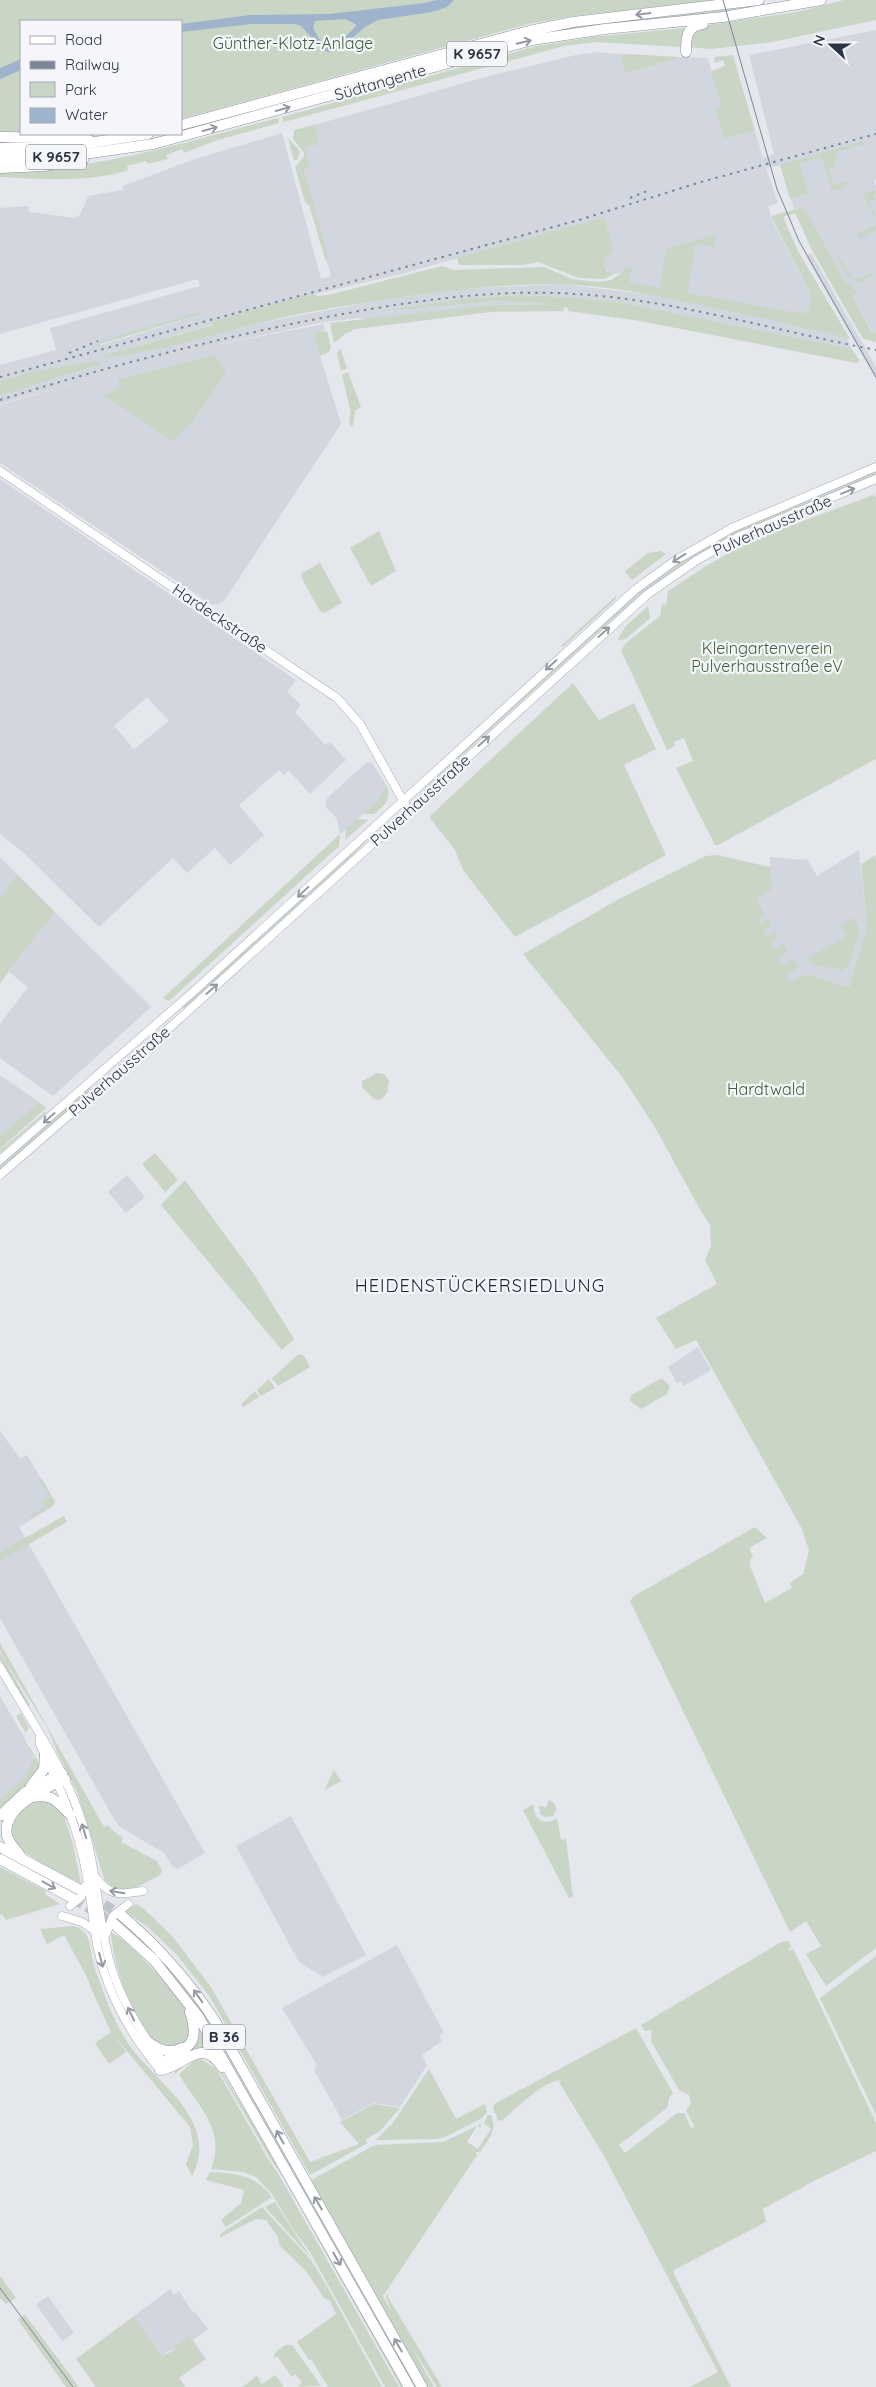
<svg xmlns="http://www.w3.org/2000/svg" width="876" height="2387" font-family="Quicksand,sans-serif">
  <rect width="100%" height="100%" fill="#e4e7ec"/>
  <path fill="#d2d6de" fill-rule="evenodd" d="M876,30V179L874,180L876,187V333L873,332L851,295L858,292L843,279L807,211L800,208L794,209L780,165L766,168L778,203L768,206L773,222L811,294L810,321L620,283L623,273L612,274L604,267L605,258L609,254L604,217L401,274L294,299L214,321V324L100,356H110L165,347L260,323L370,302L457,289L559,284L655,295L788,323L847,338L852,350L629,304L574,297L518,295L460,299L374,313L497,301L551,304L489,305L373,320L359,318L324,322L200,348L324,324L325,331L313,333L341,424L224,601L217,605L211,604L0,463V405L95,377L0,404V365L56,350L50,328L200,286L198,279L0,334V208L28,206L29,212L75,218L80,215L88,196L123,190V186L192,160L282,133L321,279L331,276L327,261L329,257L304,169L310,167L305,148L317,145L318,141L314,125L493,75L576,55L597,52L621,54L624,71L628,73L681,57L708,58L721,108L715,110L724,139L755,131L763,158L774,154L749,55ZM205,310L201,314L135,335L101,345L97,343Z
    M811,253L876,367V380L806,256Z
    M0,479L296,680L287,692L301,705L295,712L325,745L330,742L346,760L310,794L289,771L283,775L279,770L239,805L264,835L230,865L215,848L187,873L173,858L99,927L24,853L0,834ZM147,697L169,721L134,749L114,726Z
    M367,762L372,763L386,785L377,802L340,834L337,819L325,806L327,798Z
    M859,850L867,927L849,987L806,974L789,983L748,905L770,867V857L808,860L817,876Z
    M0,857L17,874L0,899Z
    M55,912L151,1007L53,1096L0,1058V1024L28,987L9,972Z
    M0,1075L39,1102L0,1136Z
    M127,1175L145,1197L126,1213L108,1192Z
    M698,1347L711,1370L684,1386L681,1381L677,1383L668,1367Z
    M0,1431L20,1459L27,1455L54,1500L53,1506L19,1527L205,1853L178,1869L173,1867L164,1853L120,1827L115,1821L0,1618Z
    M0,1696L25,1739L37,1768L0,1803Z
    M291,1816L366,1955L323,1977L299,1962L236,1846Z
    M397,1945L444,2033L439,2036L442,2041L422,2055L427,2065L400,2107L374,2103L342,2120L314,2070L317,2065L282,2008Z
    M170,2289L174,2295L179,2291L193,2313L195,2312L208,2329L193,2340L206,2359L191,2369L175,2350L169,2351L162,2356L134,2316Z
    M48,2296L74,2333L62,2341L36,2304Z"/>
  <path fill="#c9d6c5" d="M0,0H718L573,16L528,24L181,119V21H21V134L0,133Z
    M844,0H876V20L772,42L711,49L689,47V36L701,26L797,12Z
    M766,5L758,9L605,25L181,133V130L504,41L572,27Z
    M685,28L682,47L595,42L564,46L284,122L282,117L537,46L592,37Z
    M621,54H625L681,57L628,73L624,71Z
    M733,55L755,131L724,139L715,109L721,107L711,71L725,66L723,60L715,63L714,57Z
    M278,118L279,123L215,141L184,153L182,149L166,155L168,159L148,164L146,161L127,166L128,170C92,183 38,179 0,177V171C22,169 44,169 65,167C137,158 208,136 278,118Z
    M314,125L319,141L317,145L305,148L310,168L304,169L329,257L326,262L309,205L305,202L295,167L304,157V153L293,139L294,130Z
    M288,138L300,151L297,160H294Z
    M863,141L864,144L836,152L838,158L834,159L836,166L829,168L833,185L846,181L847,187L832,191L822,156L799,163L809,193L790,199L780,165Z
    M876,190V194L874,195L875,200L869,202L876,215V220L863,194Z
    M800,208L807,211L843,279L858,292L852,296L872,332L876,333V342L864,339L859,332L813,252L795,213L783,217L798,251L850,339C808,328 765,319 723,310C668,298 612,285 556,284C487,284 418,294 350,305C320,310 290,315 260,323C235,329 116,363 100,356L213,325V321L314,293L316,296L328,295L442,266L453,270L544,267L572,279L598,282L611,280L623,272L626,267L632,268L629,282L660,288L666,249L715,235V247L696,244L687,293L804,314L805,310L809,311L811,294L771,216Z
    M604,217L613,248L611,253L605,258L604,267L607,271L614,274L604,279L579,278L538,262L524,265H459L457,258Z
    M876,224V230L860,239L857,234Z
    M838,256L853,278H861L871,273L872,275L861,282C848,281 840,267 838,256Z
    M518,295L574,297L629,304L852,349L860,361L856,363L640,321L568,311V308L564,307L563,311L490,312L356,329L345,334L334,343L330,323L489,305L551,304L497,301L371,313L460,299Z
    M205,310L201,314L97,345V343L105,340Z
    M327,331L331,347L329,352L320,356L313,333Z
    M340,348L347,368L341,371L337,353Z
    M215,355L226,372L188,428L185,427L174,442L103,395L120,387L118,380Z
    M96,361L101,364L0,395V382L35,371Z
    M348,372L361,407L355,411L353,425L351,427L349,421L351,413L342,375Z
    M876,471V475L730,537L694,558L632,602L419,794L467,747L651,581L678,563L728,533Z
    M873,495L876,497V759L718,845H715L676,768L693,761L684,738L674,742L675,746L667,750L621,650L627,642L660,616L662,604L666,605L668,591C685,580 702,568 720,558C768,531 822,515 873,495Z
    M379,531L396,571L371,586L350,548Z
    M661,551L666,554L632,580L625,571L648,553Z
    M320,563L342,603L324,613L320,611L301,577L302,573Z
    M617,595L615,600L563,647L561,646Z
    M648,606L650,618L626,639L617,640L626,626Z
    M573,683L599,720L634,703L656,749L624,765L666,855L515,937L463,870L455,850L430,818L431,815Z
    M386,785C393,799 384,806 374,814H363L377,802Z
    M391,816L348,860L185,1010L182,1006Z
    M357,819L368,820L345,840L346,829Z
    M340,834L339,846L169,1001L163,998Z
    M717,855L770,867L772,889L757,900L765,916L758,920L760,924L768,920L772,926L763,931L766,937L775,932L778,937L770,943L773,950L783,944L788,951L778,958L782,965L794,959L799,967L786,975L790,982L806,974L849,987L867,927L861,864L876,855V1948L826,1986L806,1954L821,1946L806,1921L790,1932L630,1601L634,1596L755,1527L767,1538L749,1548L753,1556L750,1560V1566L765,1603L792,1588L790,1583L803,1574L809,1551L802,1529L696,1340L676,1349L656,1318L717,1284L705,1260L711,1246L710,1225L698,1206L656,1129L623,1078L523,954L619,899L706,856Z
    M17,874L55,912L0,983V899Z
    M854,917L860,931L849,965L840,972L838,968L815,966L807,958L847,936L841,925Z
    M377,1073L384,1074L389,1081L387,1093L380,1100L374,1099L362,1087V1081Z
    M89,1087L92,1091L0,1171V1166Z
    M39,1102L46,1108L0,1149V1136Z
    M46,1111V1113L0,1153V1150Z
    M155,1153L178,1180L165,1192L142,1164Z
    M185,1180L253,1273L294,1339L282,1350L161,1205Z
    M299,1354L304,1356L310,1367L278,1386L272,1378Z
    M662,1378L670,1386L667,1394L641,1409L630,1401L631,1395Z
    M269,1379L275,1388L261,1396L257,1390Z
    M255,1391L259,1397L243,1407L241,1404Z
    M42,1479L55,1502L53,1506L32,1518L30,1515L45,1507L42,1501L49,1496L41,1483L37,1484Z
    M64,1516L67,1522L0,1561V1552Z
    M0,1643L104,1827L108,1825L112,1830L123,1838L121,1842L157,1861L162,1871L160,1875L139,1886L128,1890H115L105,1881L77,1792L58,1754L47,1727L5,1661L0,1650Z
    M0,1653L30,1705L27,1706L0,1659Z
    M21,1713L29,1727L26,1733L16,1716Z
    M29,1746L40,1765L36,1776L0,1813V1800L23,1778L25,1779L34,1757L28,1749Z
    M334,1770L341,1781L325,1790V1789Z
    M44,1799L61,1807L73,1844L81,1884C62,1873 19,1856 11,1836C9,1830 13,1823 16,1818C22,1807 32,1800 44,1799Z
    M549,1800L555,1804L556,1810L553,1816L545,1817L540,1814L539,1805L546,1808Z
    M534,1804C532,1819 545,1827 557,1818L561,1840L566,1839L573,1897L569,1898L523,1810Z
    M0,1867L46,1891L45,1894L60,1904L6,1920L2,1914L0,1915Z
    M136,1904L143,1908L172,1936L211,1987L310,2162L359,2144L340,2122L374,2104L400,2108L380,2131L365,2140L368,2143L310,2175L210,1997L178,1956L149,1928L125,1911Z
    M116,1918C154,1949 184,1984 212,2025L417,2387H413L211,2030L114,1920Z
    M73,1926C91,1929 90,1948 93,1962C95,1971 99,1979 102,1988C109,2009 119,2031 132,2049C161,2086 220,2123 192,2176L186,2164L193,2145L190,2127L111,2032L93,1993L86,1975L64,1935L47,1944L40,1929Z
    M111,1933C126,1936 177,1994 185,2009C189,2016 189,2028 190,2036L181,2047L155,2045C131,2009 115,1976 111,1933Z
    M783,1941H789L791,1947L787,1951L793,1949L801,1965L876,2123V2151L816,2180L763,2209L766,2222L674,2270V2274L731,2387H690L718,2372L604,2156L559,2082L561,2080C543,2081 515,2109 502,2121L498,2120L493,2108L494,2104L636,2028L673,2093L669,2098L668,2107L619,2145L625,2153L677,2113H684L691,2128L695,2127L686,2111L691,2103L689,2095L679,2090L651,2041L652,2030L645,2031L641,2025Z
    M876,1956V2115L820,1998Z
    M199,2028L213,2053L180,2056L198,2029Z
    M111,2032L126,2052L109,2064L95,2043Z
    M196,2056L207,2057L219,2067L299,2201L405,2387H401L282,2175L271,2160L219,2070C202,2048 191,2060 175,2074L176,2066Z
    M200,2059L216,2068L268,2159L279,2175L399,2387H385L310,2252L293,2229L272,2194L256,2177L243,2172L211,2169C227,2128 196,2105 179,2074L194,2061Z
    M429,2069L456,2119L485,2104L487,2112L482,2118L445,2137L436,2139L376,2140L392,2124Z
    M488,2115H491C498,2130 488,2140 480,2152H476L477,2155L383,2296L434,2387H428L311,2180L375,2145L443,2142L481,2124V2128L477,2126L467,2142L478,2149L491,2129L484,2123Z
    M210,2172C236,2173 256,2175 272,2197L226,2227L221,2220L241,2203L244,2190L206,2180Z
    M275,2202L311,2258L265,2207Z
    M262,2207L311,2260L328,2288L382,2387H328L311,2359L309,2360L297,2342L336,2314L330,2301L324,2298L306,2271L279,2245L278,2237L266,2220L256,2219L221,2237L220,2234Z
    M0,2276L16,2298L6,2304L0,2298Z
    M389,2293L388,2297L442,2387H437C425,2367 389,2315 386,2296Z
    M24,2315L26,2316L79,2387H66L18,2320Z
    M134,2316L162,2356L175,2350L177,2352L174,2347L189,2337L205,2359L179,2378L186,2387H96L76,2359Z
    M285,2345H292L321,2386L298,2387L302,2382L295,2374L292,2377L277,2356L274,2358L275,2353Z
    M275,2375L284,2387H242L257,2376L262,2384Z"/>
  <path fill="#9fb4cc" fill-rule="evenodd" d="M437,0H454L447,7L432,12L378,20L365,27L342,47L330,52L324,51L301,26L294,24H252L181,32V24L250,15L328,14L425,3ZM345,19L357,25L342,40L331,45L319,39L313,28L315,21Z
    M21,59V70L0,79V68Z"/>
  <g fill="none" stroke-linecap="round" stroke-linejoin="round">
    <path stroke="#bfc3cb" stroke-width="10" stroke-dasharray="10 5" stroke-linecap="butt" d="M91,1897L120,1914
      M74,1899L113,1923"/>
    <defs>
      <path id="secondary" d="M0,471L337,698L360,724L405,804
        M0,1160L193,992L636,589L676,560L732,528L876,467
        M0,1175L176,1022L648,594L697,560L738,537L876,479
        M0,1667C29,1718 64,1766 82,1822C97,1868 97,1917 110,1963C121,2002 142,2035 166,2066
        M40,1738V1744C56,1780 73,1815 82,1853C89,1880 91,1905 95,1932C102,1984 127,2030 160,2070
        M96,1878C112,1898 120,1894 143,1891
        M70,1906L81,1897L85,1886
        M62,1916L82,1922L95,1931
        M106,1934L113,1916L128,1904"/>
      <path id="highway" d="M686,52C686,38 686,26 703,24
        M181,125L529,31L573,22L759,0
        M0,137L84,138L90,141
        M0,148L69,146L148,134
        M0,158L70,156L153,144L532,40L605,29L723,17L821,0
        M0,168L44,166L83,160
        M31,1786L44,1769L45,1754
        M31,1797C55,1794 55,1801 71,1815
        M0,1816L24,1793L62,1773
        M0,1847L80,1890
        M0,1859L74,1899
        M22,1859C18,1851 10,1845 7,1836C1,1807 46,1788 65,1779
        M120,1914C158,1946 188,1980 215,2021L422,2387
        M113,1923L154,1960L198,2016L409,2387
        M146,2040C157,2049 168,2055 182,2048
        M160,2070C183,2068 201,2035 222,2067
        M160,2070C172,2045 205,2057 190,2012"/>
    </defs>
    <use href="#secondary" stroke="#a9aeb7" stroke-width="9"/>
    <use href="#highway" stroke="#8b94a3" stroke-width="11"/>
    <use href="#secondary" stroke="#fff" stroke-width="8"/>
    <use href="#highway" stroke="#fff" stroke-width="10"/>
    <path stroke="#7d8696" stroke-width="1" d="M723,0L777,189L799,241L876,377
      M0,2288L73,2387"/>
    <path stroke="#7d8696" stroke-width="2" stroke-dasharray="2.5 5" stroke-linecap="butt" d="M630,198L647,191
      M69,353L98,341
      M0,377L579,220L701,182L876,134
      M0,400C106,367 213,339 322,318C410,301 499,287 590,295C686,303 781,332 876,350"/>
  </g>
  <defs><path id="oneway-shaft" d="M-6 0H5M1.5-3L5.5 0L1.5 3" fill="none" stroke-width="1.6" stroke-linecap="round" stroke-linejoin="round" transform="scale(1.25)"/></defs>
  <g stroke="#959aa2">
    <use href="#oneway-shaft" transform="translate(643 14) rotate(173)"/>
    <use href="#oneway-shaft" transform="translate(524 42) rotate(-14)"/>
    <use href="#oneway-shaft" transform="translate(283 109) rotate(-16)"/>
    <use href="#oneway-shaft" transform="translate(210 129) rotate(-15)"/>
    <use href="#oneway-shaft" transform="translate(848 491) rotate(-22)"/>
    <use href="#oneway-shaft" transform="translate(679 558) rotate(147)"/>
    <use href="#oneway-shaft" transform="translate(604 632) rotate(-42)"/>
    <use href="#oneway-shaft" transform="translate(551 665) rotate(138)"/>
    <use href="#oneway-shaft" transform="translate(484 741) rotate(-42)"/>
    <use href="#oneway-shaft" transform="translate(303 892) rotate(137)"/>
    <use href="#oneway-shaft" transform="translate(212 989) rotate(-42)"/>
    <use href="#oneway-shaft" transform="translate(49 1118) rotate(139)"/>
    <use href="#oneway-shaft" transform="translate(84 1831) rotate(-107)"/>
    <use href="#oneway-shaft" transform="translate(49 1885) rotate(29)"/>
    <use href="#oneway-shaft" transform="translate(117 1892) rotate(-171)"/>
    <use href="#oneway-shaft" transform="translate(101 1960) rotate(75)"/>
    <use href="#oneway-shaft" transform="translate(198 1996) rotate(-125)"/>
    <use href="#oneway-shaft" transform="translate(131 2014) rotate(-116)"/>
    <use href="#oneway-shaft" transform="translate(280 2137) rotate(-119)"/>
    <use href="#oneway-shaft" transform="translate(318 2203) rotate(-120)"/>
    <use href="#oneway-shaft" transform="translate(337 2259) rotate(60)"/>
    <use href="#oneway-shaft" transform="translate(398 2345) rotate(-120)"/>
  </g>
  <g text-anchor="middle" stroke-width="4.5" stroke-linejoin="round" paint-order="stroke">
    <g fill="#f4f6f9" stroke="#676e7b" stroke-width="1">
      <rect x="447" y="41.5" width="60" height="25" rx="4"/>
      <rect x="26" y="144.5" width="60" height="25" rx="4"/>
      <rect x="203" y="2024.5" width="42" height="25" rx="4"/>
    </g>
    <g font-size="15" font-weight="bold" fill="#2b3445">
      <text x="477" y="59">K 9657</text>
      <text x="56" y="162">K 9657</text>
      <text x="224" y="2042">B 36</text>
    </g>
    <g font-size="16" fill="#3f6138" stroke="#f4f6f9">
      <text x="293" y="49">Günther-Klotz-Anlage</text>
      <text x="767" y="654">Kleingartenverein<tspan x="767" dy="18">Pulverhausstraße eV</tspan></text>
      <text x="766" y="1095">Hardtwald</text>
    </g>
    <g font-size="16" fill="#2b3445" stroke="#f4f6f9">
      <text transform="translate(380 82) rotate(-16)" y="6">Südtangente</text>
      <text transform="translate(772 525) rotate(-24)" y="6">Pulverhausstraße</text>
      <text transform="translate(220 618) rotate(34)" y="6">Hardeckstraße</text>
      <text transform="translate(420 800) rotate(-42)" y="6">Pulverhausstraße</text>
      <text transform="translate(119 1071) rotate(-41)" y="6">Pulverhausstraße</text>
    </g>
    <g font-size="18" letter-spacing="1" fill="#1d2536" stroke="#f4f6f9">
      <text x="480" y="1292">HEIDENSTÜCKERSIEDLUNG</text>
    </g>
  </g>
  <rect x="20" y="20" width="162" height="115" fill="#f4f6f9" stroke="#a4a8b1"/>
  <rect x="30" y="36" width="25" height="8" fill="#ffffff" stroke="#a4a8b1"/>
  <text x="65" y="45" font-size="15" fill="#2b3445">Road</text>
  <rect x="30" y="61" width="25" height="8" fill="#7d8696" stroke="#a4a8b1"/>
  <text x="65" y="70" font-size="15" fill="#2b3445">Railway</text>
  <rect x="30" y="82" width="25" height="15" fill="#c9d6c5" stroke="#a4a8b1"/>
  <text x="65" y="95" font-size="15" fill="#2b3445">Park</text>
  <rect x="30" y="108" width="25" height="15" fill="#9fb4cc" stroke="#a4a8b1"/>
  <text x="65" y="120" font-size="15" fill="#2b3445">Water</text>
  <g transform="translate(831 45) rotate(291)" stroke="#f4f6f9" stroke-width="4" paint-order="stroke">
  <path d="M0-4L9 19L0 12L-9 19Z" fill="#2b3445"/>
  <text y="-8" font-size="14" font-weight="bold" text-anchor="middle" fill="#2b3445">N</text>
  </g>
</svg>
